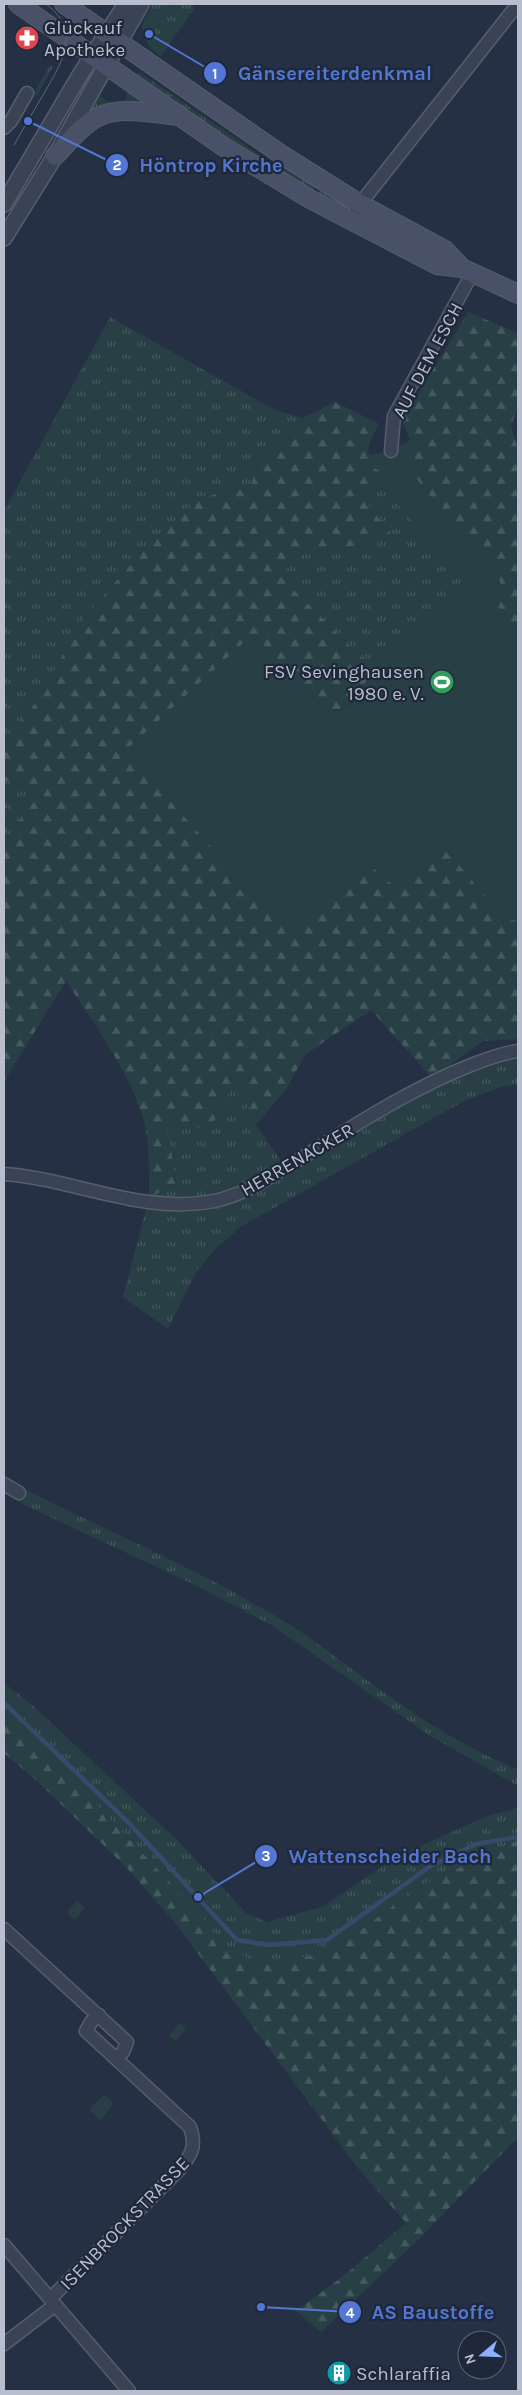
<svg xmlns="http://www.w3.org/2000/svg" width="522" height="2395" font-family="Karla,sans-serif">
  <defs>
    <pattern id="grass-tufts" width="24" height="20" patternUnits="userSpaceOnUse" patternTransform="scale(1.25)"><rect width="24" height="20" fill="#284045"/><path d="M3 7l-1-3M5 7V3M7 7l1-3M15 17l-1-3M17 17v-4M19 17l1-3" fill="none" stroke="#455a5f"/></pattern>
    <pattern id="forest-firs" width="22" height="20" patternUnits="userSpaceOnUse" patternTransform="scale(1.25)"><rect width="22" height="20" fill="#284045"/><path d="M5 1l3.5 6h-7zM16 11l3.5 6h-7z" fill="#455a5f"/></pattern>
  </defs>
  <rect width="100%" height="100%" fill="#253044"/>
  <path fill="url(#grass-tufts)" d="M152,4H192L194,9L161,56L149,47L142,26Z
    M50,65L53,67L36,97L33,95Z
    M139,72L267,160L315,186L312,192L231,142L136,76Z
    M127,88L155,107H125Z
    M96,94L115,106L82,124Z
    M320,189L351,206L348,212L317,195Z
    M110,317L275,410L303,418L287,442L264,449L251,484L199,499L145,549L87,614L36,702L7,741L4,753V511Z
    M379,482L468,585L373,669L279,575L306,550C335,552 365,547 390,534L361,497Z
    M4,780L41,793L4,841Z
    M518,1054V1084L500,1087L462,1102L242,1226L217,1247L196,1272L168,1329L123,1297L149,1198L176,1183L166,1123L237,1077L256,1125L283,1164L472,1068Z
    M22,1488C108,1531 197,1569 279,1618C325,1646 365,1681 409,1710C444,1734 480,1753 518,1770V1786L429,1735L273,1626L197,1586L16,1501Z
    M4,1683L31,1704L178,1841L246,1913L267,1922L322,1907L398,1856L487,1816L518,1808V1840L420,1886L331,1952L261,1965L223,1946L195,1909L42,1747L4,1717Z"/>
  <path fill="url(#forest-firs)" d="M468,312L518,333V406L511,426L518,449V630L498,607L436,504L416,478V466L410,440L402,421Z
    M335,402L379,424C365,448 363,457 385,476L362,497L391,534C365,546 335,552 306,550L279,575L373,669C362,689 350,719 322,707L252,635L370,865L393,885L440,842L504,918L518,921V1039L483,1041L432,1078L371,1010L306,1054L286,1089L256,1125L237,1078L210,1129L167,1124L176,1183L149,1198C149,1173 150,1145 144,1121C129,1070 95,1026 66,981L5,1080L4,1079V840L41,793L4,780V753L7,741L36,702L87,614L145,549L199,499L251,484L264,449L287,442L303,418Z
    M4,1717L42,1747L195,1909L223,1946L261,1965L331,1952L420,1886L518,1840V2137L417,2241L321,2332L296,2311L347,2273L406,2223L357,2167L176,1924L125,1866L37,1781L4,1753Z"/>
  <path fill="#284045" d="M410,440L416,466V478L436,504L493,566L505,593L498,607L518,630V921L504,918L440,842L393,885L370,865L291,935L125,751L252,635L322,707L337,711L347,707L359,696L373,669L467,585L379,482L385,476L373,466L368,455L391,451Z
    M77,1901L85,1908L75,1920L67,1912Z
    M180,2023L186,2029L175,2041L169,2035Z
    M104,2094L114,2104L100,2120L89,2110Z"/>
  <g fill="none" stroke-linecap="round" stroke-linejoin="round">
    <path stroke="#384a6c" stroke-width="4.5" d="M4,1703L126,1820L237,1940L269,1945L327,1940L429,1867L476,1844L518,1837"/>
    <defs>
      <path id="minor" d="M4,128L11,121L27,93
        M352,222L360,204L518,4
        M391,451L394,416L473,272
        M4,1174C74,1179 142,1215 214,1201C245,1195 271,1176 298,1160C354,1126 410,1089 471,1065C487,1059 502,1053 518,1051
        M4,1484L19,1493
        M4,1929L127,2042L123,2052L116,2058
        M4,2245L129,2391
        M50,2299L178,2171C191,2156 197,2147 190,2127L86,2031L91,2022L99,2015
        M4,2344L55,2305"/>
      <path id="tertiary" d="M4,204L80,75L126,4
        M4,238L55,156L141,4"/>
      <path id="secondary" d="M18,4L224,147L310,199L437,265L462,268L518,294
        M64,4L282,155L360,204L445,250L462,268
        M55,156C68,143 81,126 98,117C122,105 154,114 180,116"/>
    </defs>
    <use href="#minor" stroke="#565e6e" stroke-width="15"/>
    <use href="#tertiary" stroke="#565e6e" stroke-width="18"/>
    <use href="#secondary" stroke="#565e6e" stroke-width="20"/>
    <use href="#minor" stroke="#3a4354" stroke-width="12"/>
    <use href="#tertiary" stroke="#3a4354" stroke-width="15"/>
    <use href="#secondary" stroke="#485167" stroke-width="18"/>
    <path stroke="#5c667b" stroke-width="1" d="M14,145C23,129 33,112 43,95C61,64 83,31 46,4"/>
  </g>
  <defs>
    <symbol id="pharmacy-disc" viewBox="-11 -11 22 22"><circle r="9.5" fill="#e0444e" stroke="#1f2839"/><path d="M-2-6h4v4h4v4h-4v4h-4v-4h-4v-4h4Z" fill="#fff"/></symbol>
    <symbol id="stadium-disc" viewBox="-11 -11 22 22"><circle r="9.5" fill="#2e9e5b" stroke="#1f2839"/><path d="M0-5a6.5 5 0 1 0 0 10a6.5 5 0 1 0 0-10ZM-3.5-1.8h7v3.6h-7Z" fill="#fff"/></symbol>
    <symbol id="building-disc" viewBox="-11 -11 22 22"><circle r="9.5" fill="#0f9aa8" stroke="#1f2839"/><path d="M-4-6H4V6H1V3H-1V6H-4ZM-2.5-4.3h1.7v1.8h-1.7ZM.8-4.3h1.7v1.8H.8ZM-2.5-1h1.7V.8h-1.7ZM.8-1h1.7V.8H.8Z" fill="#fff"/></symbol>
  </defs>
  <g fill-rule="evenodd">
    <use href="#pharmacy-disc" x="13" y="24" width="28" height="28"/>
    <use href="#stadium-disc" x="428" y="668" width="28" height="28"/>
    <use href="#building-disc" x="325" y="2359" width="28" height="28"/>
  </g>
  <g text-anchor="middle" stroke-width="4.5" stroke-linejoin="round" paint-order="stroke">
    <g font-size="19" fill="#b8becd" stroke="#1f2839" text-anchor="start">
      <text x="44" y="34">Glückauf<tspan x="44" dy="22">Apotheke</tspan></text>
      <text x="424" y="678" text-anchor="end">FSV Sevinghausen<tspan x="424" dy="22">1980 e. V.</tspan></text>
      <text x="356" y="2380">Schlaraffia</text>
    </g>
    <g font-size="19" fill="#b8becd" stroke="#1f2839">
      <text transform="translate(427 360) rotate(-62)" y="7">AUF DEM ESCH</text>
      <text transform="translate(297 1159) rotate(-30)" y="7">HERRENACKER</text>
      <text transform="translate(124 2223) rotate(-46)" y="7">ISENBROCKSTRASSE</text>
    </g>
  </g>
  <path fill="none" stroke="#5375d4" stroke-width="2" d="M149 34L215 73M28 121L117 165M198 1897L266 1856M261 2307L350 2312"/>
  <g fill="#5375d4" stroke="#1f2839" stroke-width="2">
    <circle cx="149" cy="34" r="5"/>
    <circle cx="28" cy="121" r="5"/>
    <circle cx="198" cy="1897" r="5"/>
    <circle cx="261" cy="2307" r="5"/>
    <circle cx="215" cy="73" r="12"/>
    <circle cx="117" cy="165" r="12"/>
    <circle cx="266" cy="1856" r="12"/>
    <circle cx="350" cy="2312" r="12"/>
  </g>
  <g font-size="15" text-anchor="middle" font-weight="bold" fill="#fff">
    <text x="215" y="79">1</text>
    <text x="117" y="170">2</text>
    <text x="266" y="1861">3</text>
    <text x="350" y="2318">4</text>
  </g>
  <g font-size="20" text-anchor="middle" font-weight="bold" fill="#5375d4" stroke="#1f2839" stroke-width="4.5" stroke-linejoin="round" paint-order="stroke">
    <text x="335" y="80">Gänsereiterdenkmal</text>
    <text x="211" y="172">Höntrop Kirche</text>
    <text x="390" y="1863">Wattenscheider Bach</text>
    <text x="433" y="2319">AS Baustoffe</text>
  </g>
  <rect width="522" height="2395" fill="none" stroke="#b8becd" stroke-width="10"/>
  <g transform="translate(482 2355) rotate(251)"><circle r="24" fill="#1f2839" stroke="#5c6474"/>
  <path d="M0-4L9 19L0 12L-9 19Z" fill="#8caffe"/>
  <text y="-8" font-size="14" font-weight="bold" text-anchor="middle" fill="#b8becd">N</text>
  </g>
</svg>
